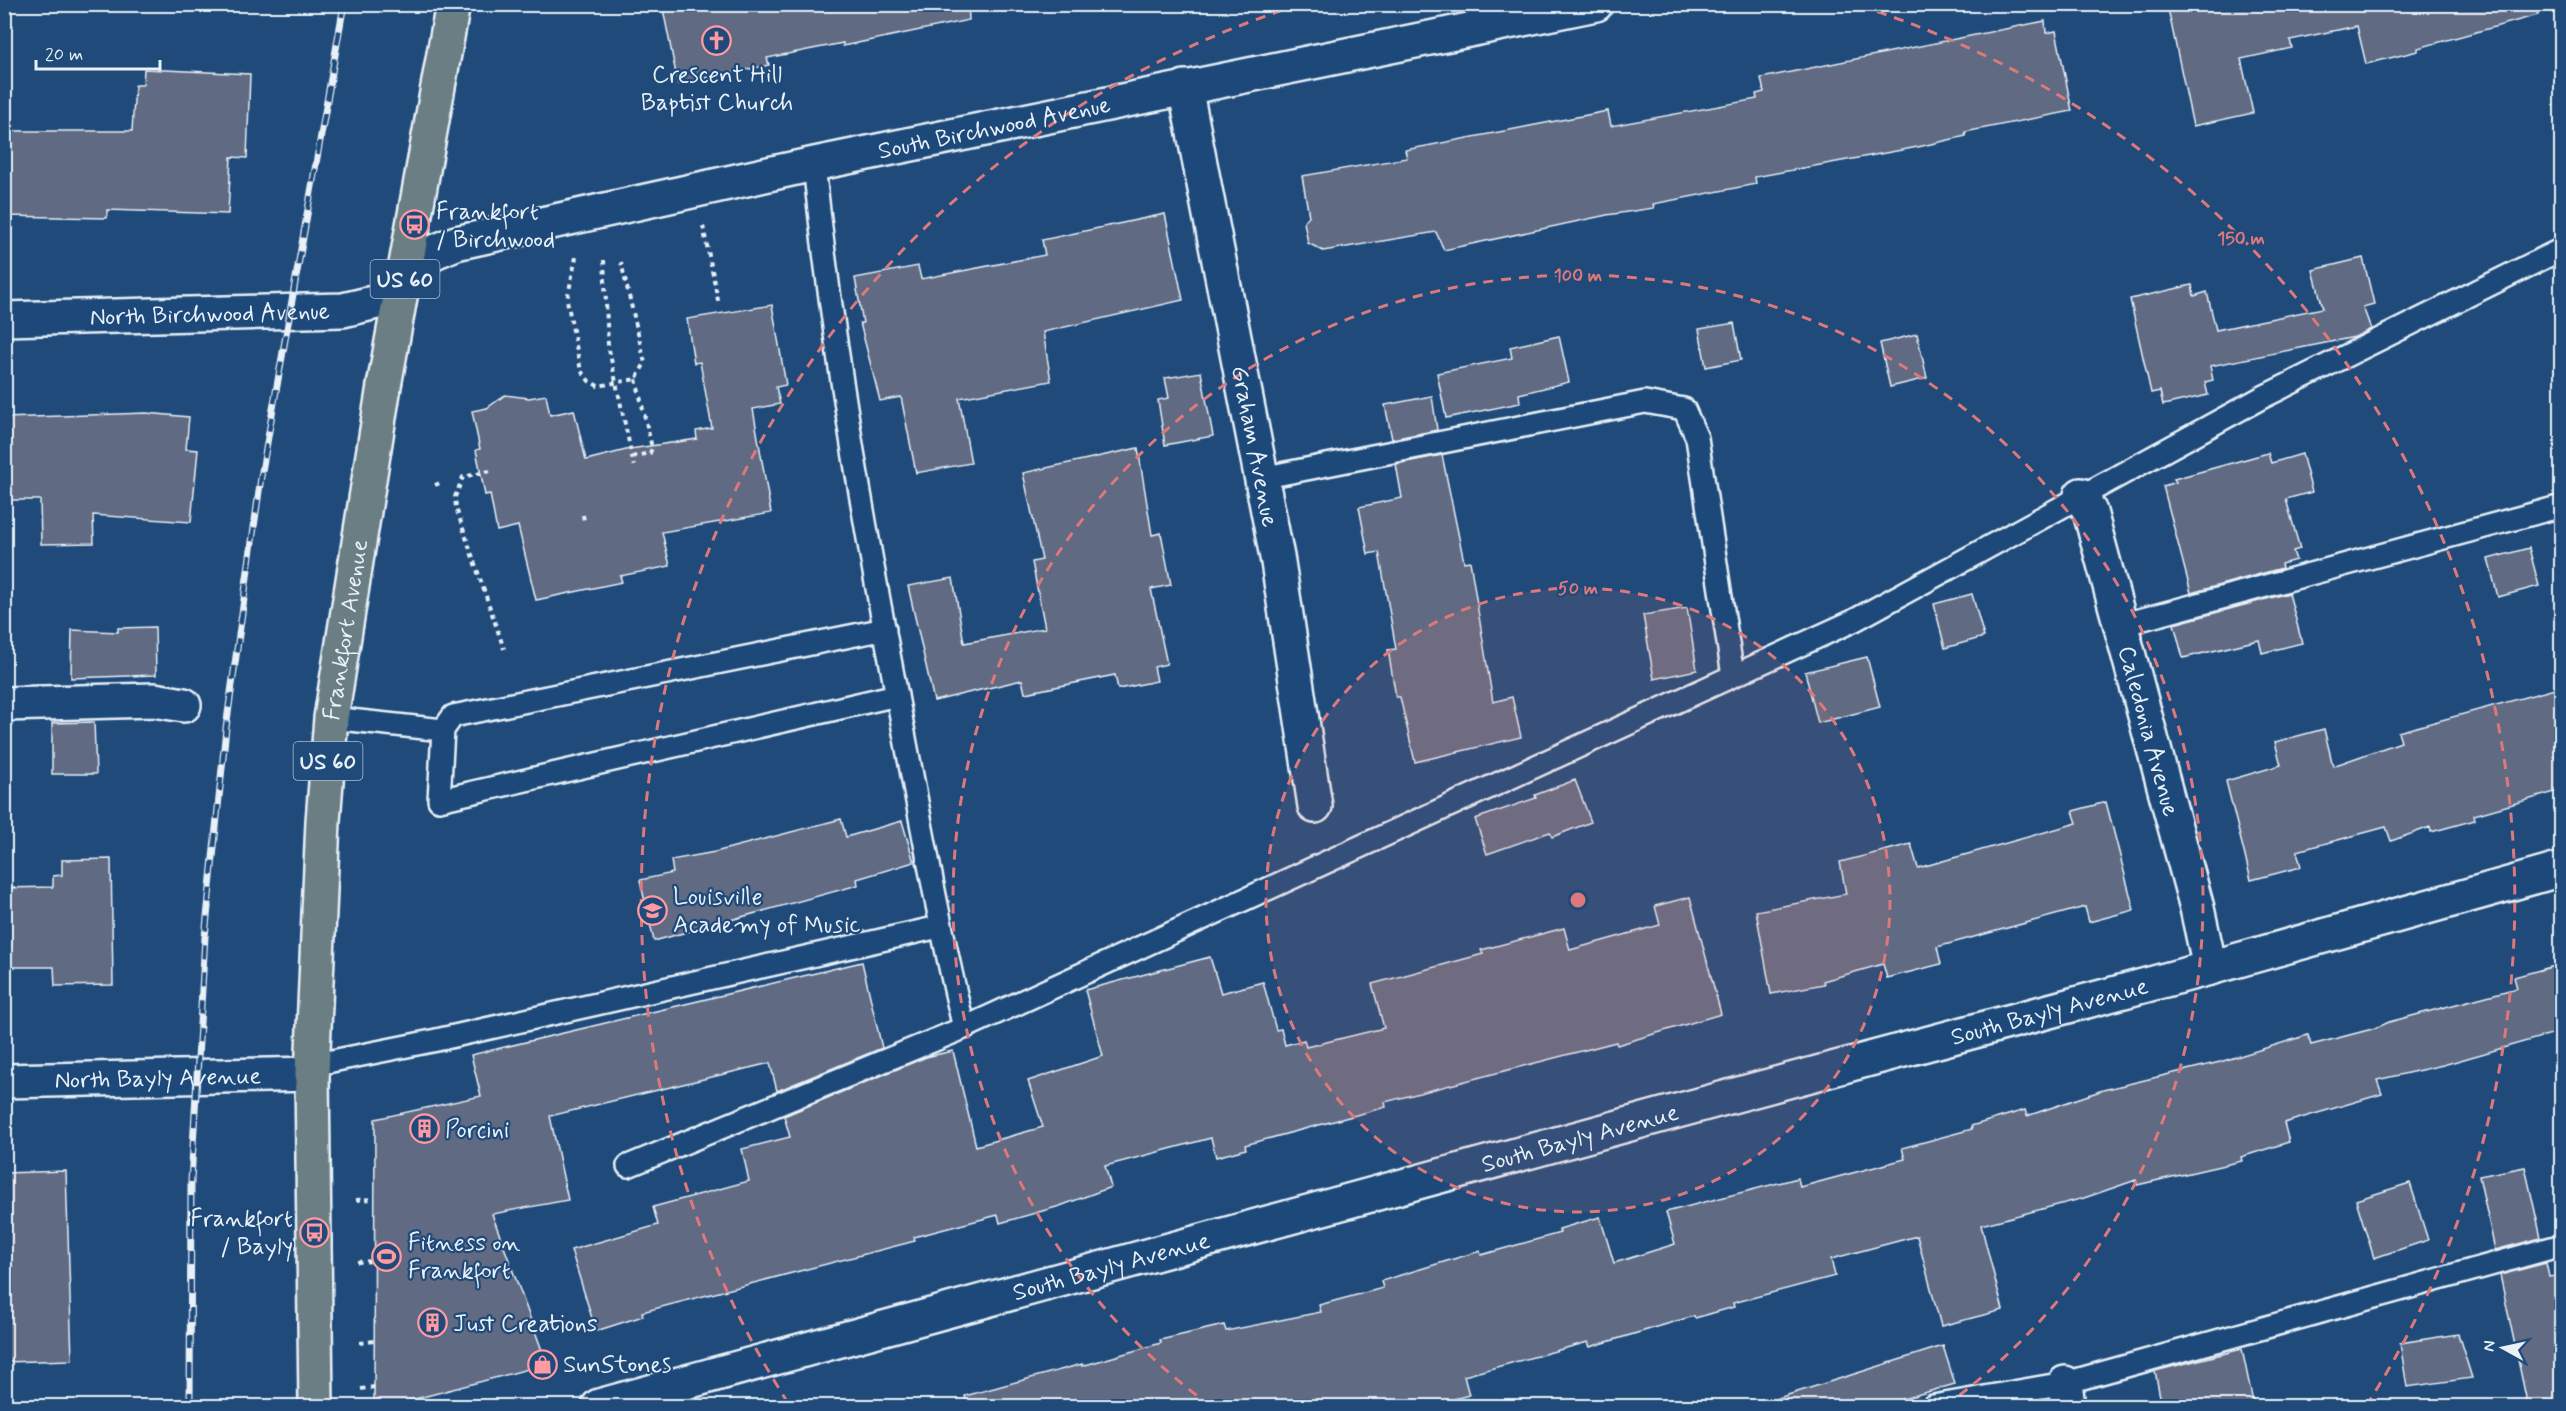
<svg xmlns="http://www.w3.org/2000/svg" width="2566" height="1411" font-family="Mynerve,sans-serif">
  <rect width="100%" height="100%" fill="#1f4a7a"/>
  <filter id="ink" filterUnits="userSpaceOnUse"><feTurbulence type="fractalNoise" baseFrequency=".0167" numOctaves="2"/><feDisplacementMap in="SourceGraphic" scale="12" xChannelSelector="R" yChannelSelector="G"/><feConvolveMatrix kernelMatrix="1 2 1 2 8 2 1 2 1" color-interpolation-filters="sRGB"/></filter>
  <g filter="url(#ink)">
    <path fill="#616a83" stroke="#e8f1f8" stroke-width="1.5" d="M662,4H968L969,20L843,46V43L767,58L769,65L678,84Z
      M2167,4H2536L2538,15L2418,48V51L2366,64L2357,26L2290,40L2292,48L2241,59L2253,113L2193,126Z
      M2045,21L2046,33L2056,31L2072,111L1965,132L1966,136L1918,147L1755,177L1756,184L1653,204L1654,208L1607,215L1444,250L1436,232L1323,251L1308,243L1304,222L1309,216L1302,176L1407,158L1405,150L1608,111L1611,126L1757,99L1756,94L1764,92L1761,78Z
      M144,69L250,74L247,158L231,157L228,214L107,210V218L4,216V131H132L135,85H143Z
      M1165,214L1183,300L1043,332L1051,381L959,398L971,463L916,473L901,397L880,401L860,323H863L855,278L918,266L921,279L1045,255L1042,240Z
      M2363,258L2374,304L2363,307L2371,329L2355,337L2210,366L2213,380L2205,382L2208,395L2163,405L2160,391L2151,393L2130,299L2192,285L2194,296L2207,292L2216,330L2323,308L2313,270Z
      M772,305L786,385L776,387L780,404L753,409L771,513L662,532L670,566L620,576L622,582L536,600L518,526L497,531L490,494L485,495L476,450L480,449L472,411L487,408L505,395L529,398L546,395L550,415L574,410L586,460L630,449L697,439L696,431L712,428L700,362L694,363L687,319Z
      M1734,323L1741,360L1706,367L1699,329Z
      M1917,334L1927,378L1890,387L1880,343Z
      M1559,336L1569,382L1519,394L1520,403L1446,418L1437,373L1512,358L1510,347Z
      M1201,372L1213,436L1165,445L1158,400L1169,398L1165,378Z
      M1432,396L1437,430L1392,439L1385,405Z
      M146,413L189,417L186,449L198,450L191,522L93,515L94,543L41,544L40,500H5L4,418Z
      M1138,448L1152,535L1161,533L1171,585L1151,589L1167,664L1154,667L1157,681L1118,689L1115,675L1025,693L1022,680L934,701L908,586L953,578L964,643L1045,628L1032,562L1042,560L1023,473Z
      M2268,453L2271,463L2302,454L2312,492L2286,499L2300,549L2293,551L2296,560L2281,564L2282,568L2191,593L2163,486L2176,482L2174,479Z
      M1442,455L1464,562L1470,561L1493,702L1512,697L1521,737L1415,762L1400,697H1396L1388,650L1396,649L1379,552L1368,554L1359,507L1402,498L1396,464Z
      M2529,548L2539,586L2498,597L2488,559Z
      M2289,593L2302,643L2262,653L2259,640L2183,658L2174,624Z
      M1972,594L1984,637L1945,648L1934,604Z
      M1687,608L1697,670L1654,679L1643,615Z
      M155,627L156,675L71,678L72,630L118,632V628Z
      M1867,657L1880,707L1818,723L1805,672Z
      M2562,687V790L2474,815L2475,820L2431,832L2430,827L2391,841L2386,827L2297,851L2301,867L2251,880L2226,781L2281,765L2275,742L2324,729L2333,766L2401,742L2398,732Z
      M94,722L96,774H52V723Z
      M1575,780L1591,822L1552,837L1550,832L1487,854L1475,819L1536,798L1535,795Z
      M2106,802L2134,910L2089,922L2085,907L1937,947L1941,964L1887,978L1883,964L1823,981L1824,984L1771,994L1756,911L1846,894L1840,862L1911,844L1918,868L2077,823L2073,811Z
      M841,819L846,837L902,821L914,862L857,879L858,885L654,941L640,880L673,873L671,860L715,852Z
      M111,859L113,985L55,986L54,967H4V888L53,887V876L62,875V860Z
      M1690,897L1721,1014L1617,1045L1616,1042L1385,1102L1386,1107L1245,1145L1246,1149L1216,1157L1211,1138L1105,1166L1111,1187L1060,1206L1000,1223L998,1215L914,1237L915,1241L642,1312L643,1316L596,1331L571,1250L658,1225L653,1207L749,1181L742,1149L790,1137L784,1116L926,1057L953,1051L976,1146L1043,1127L1028,1081L1103,1056L1085,990L1210,957L1221,993L1263,982L1276,1030L1281,1029L1285,1045L1304,1040L1306,1047L1384,1028L1372,984L1483,954L1481,950L1564,928L1570,950L1660,925L1655,906Z
      M862,962L882,1048L777,1091L770,1063L550,1116L568,1200L492,1214L547,1364L385,1407H374L375,1119L481,1096L471,1055Z
      M2562,964V1031L2443,1065L2377,1080L2382,1094L2284,1123L2289,1142L2241,1157L2242,1161L2137,1185L2136,1180L2084,1198L1981,1225L2003,1310L1941,1326L1917,1236L1831,1259L1835,1276L1733,1303L1734,1307L1695,1318L1694,1316L1590,1347L1588,1342L1464,1376L1469,1395L1425,1407H967L965,1396L1082,1364V1366L1161,1343L1160,1340L1224,1325L1226,1331L1321,1312L1319,1305L1383,1288L1381,1281L1480,1251L1481,1255L1560,1233L1559,1229L1600,1217L1614,1263L1675,1244L1666,1212L1798,1178L1800,1187L1905,1159L1902,1148L1972,1129L1971,1126L2025,1110L2027,1116L2103,1090L2220,1062L2308,1035L2311,1045L2376,1028L2389,1022L2517,988L2514,977Z
      M2525,1167L2541,1238L2495,1250L2479,1176Z
      M66,1171L72,1360L4,1362V1173Z
      M2410,1183L2428,1240L2374,1258L2356,1200Z
      M2546,1263L2549,1277L2562,1275V1407H2528L2500,1275Z
      M2458,1334L2472,1378L2407,1387L2400,1343Z
      M1943,1346L1955,1384L1875,1407H1776L1775,1399Z
      M2242,1349L2254,1407H2162L2155,1371Z"/>
    <g fill="none" stroke-linecap="round" stroke-linejoin="round">
      <defs>
        <path id="service" d="M814,164C832,341 863,517 896,691C918,804 937,917 964,1028L1853,621L2261,398L2562,249
          M1261,478L1645,402L1684,409L1697,438L1733,676
          M2121,625L2562,506
          M331,718L443,730L439,800L897,695
          M443,730L453,716L885,629
          M312,1065L432,1041L939,927
          M628,1166L964,1028
          M1933,1406L2065,1383L2562,1245"/>
        <g id="minor">
          <path id="s1" d="M1185,87L1278,562L1315,806"/>
          <path id="s2" d="M4,319L343,310L377,302L434,252L456,243L814,164L1596,4"/>
          <path id="s3" d="M2081,495L2090,512L2197,908L2210,968"/>
          <path d="M4,704L154,700L184,705"/>
          <path id="s4" d="M4,1081L312,1074"/>
          <path d="M2065,1383L2068,1406"/>
          <path id="s5" d="M599,1406L1754,1090L2210,968L2562,869"/>
        </g>
        <g id="primary">
          <path id="s6" d="M316,1406L312,1074L323,821L331,718L384,386L453,4"/>
        </g>
      </defs>
      <use href="#service" stroke="#e8f1f8" stroke-width="26"/>
      <use href="#minor" stroke="#e8f1f8" stroke-width="38"/>
      <use href="#primary" stroke="#e8f1f8" stroke-width="38"/>
      <path stroke="#e8f1f8" stroke-width="4" stroke-dasharray="4.5 4.5" stroke-linecap="butt" d="M703,226L719,305
        M576,257L567,300L581,371L589,381L598,386L636,379L645,363L621,262
        M604,260L608,345L634,466
        M632,457L650,453L652,448L636,379
        M490,471L463,477L455,497L456,508L504,649
        M435,485L440,483
        M583,515L584,521
        M356,1200L373,1199
        M357,1262L373,1261
        M360,1343L374,1341
        M361,1389L375,1387"/>
      <use href="#service" stroke="#1f4a7a" stroke-width="21"/>
      <use href="#minor" stroke="#1f4a7a" stroke-width="33"/>
      <use href="#primary" stroke="#6b7e84" stroke-width="33"/>
      <defs>
        <path id="rail" d="M190,1406L191,1181L205,937L226,728L261,477L344,4"/>
      </defs>
      <use href="#rail" stroke="#e8f1f8" stroke-width="7"/>
      <use href="#rail" stroke="#1f4a7a" stroke-width="4.5" stroke-dasharray="14" stroke-linecap="butt"/>
    </g>
  </g>
  <circle cx="1578" cy="900" r="312" fill="#dd787b" fill-opacity=".12"/>
  <g fill="none" stroke="#dd787b" stroke-width="3" stroke-dasharray="10 8">
    <circle cx="1578" cy="900" r="312"/>
    <path d="M1211 1406A625 625 0 1 1 1945 1406"/>
    <path d="M788 1403A937 937 0 0 1 1296 6M1860 6A937 937 0 0 1 2368 1403"/>
  </g>
  <defs>
    <symbol id="church-ring" viewBox="-11 -11 22 22"><circle r="9.5" fill="#1f4a7a" stroke="#ff9aa2" stroke-width="1.5"/><path d="M-1.2-6h2.4v3.5h3.3v2.4h-3.3V6h-2.4V-.1h-3.3v-2.4h3.3Z" fill="#ff9aa2"/></symbol>
    <symbol id="bus-ring" viewBox="-11 -11 22 22"><circle r="9.5" fill="#1f4a7a" stroke="#ff9aa2" stroke-width="1.5"/><path d="M-5-6H5V4H4V6H2V4H-2V6H-4V4H-5ZM-3.5-4V0h7V-4ZM-3.5 1.2v1.5H-2V1.2ZM2 1.2v1.5H3.5V1.2Z" fill="#ff9aa2"/></symbol>
    <symbol id="school-ring" viewBox="-11 -11 22 22"><circle r="9.5" fill="#1f4a7a" stroke="#ff9aa2" stroke-width="1.5"/><path d="M0-5L7-2L0 1L-7-2ZM-4 1L0 2.5L4 1V4Q0 6-4 4Z" fill="#ff9aa2"/></symbol>
    <symbol id="building-ring" viewBox="-11 -11 22 22"><circle r="9.5" fill="#1f4a7a" stroke="#ff9aa2" stroke-width="1.5"/><path d="M-4-6H4V6H1V3H-1V6H-4ZM-2.5-4.3h1.7v1.8h-1.7ZM.8-4.3h1.7v1.8H.8ZM-2.5-1h1.7V.8h-1.7ZM.8-1h1.7V.8H.8Z" fill="#ff9aa2"/></symbol>
    <symbol id="stadium-ring" viewBox="-11 -11 22 22"><circle r="9.5" fill="#1f4a7a" stroke="#ff9aa2" stroke-width="1.5"/><path d="M0-5a6.5 5 0 1 0 0 10a6.5 5 0 1 0 0-10ZM-3.5-1.8h7v3.6h-7Z" fill="#ff9aa2"/></symbol>
    <symbol id="shop-ring" viewBox="-11 -11 22 22"><circle r="9.5" fill="#1f4a7a" stroke="#ff9aa2" stroke-width="1.5"/><path d="M-5-2.5h2.3a2.7 3.5 0 0 1 5.4 0H5L5.5 6h-11ZM-1.5-2.5h3a1.5 2.3 0 0 0-3 0Z" fill="#ff9aa2"/></symbol>
  </defs>
  <g fill-rule="evenodd">
    <use href="#church-ring" x="700" y="24" width="33" height="33"/>
    <use href="#bus-ring" x="398" y="208" width="33" height="33"/>
    <use href="#school-ring" x="636" y="894" width="33" height="33"/>
    <use href="#building-ring" x="408" y="1112" width="33" height="33"/>
    <use href="#bus-ring" x="298" y="1216" width="33" height="33"/>
    <use href="#stadium-ring" x="370" y="1240" width="33" height="33"/>
    <use href="#building-ring" x="416" y="1306" width="33" height="33"/>
    <use href="#shop-ring" x="526" y="1348" width="33" height="33"/>
  </g>
  <g text-anchor="middle" stroke-width="4.5" stroke-linejoin="round" paint-order="stroke">
    <g fill="#1f4a7a" stroke="#acbfd2" stroke-width="1.5">
      <rect x="370.5" y="260" width="69" height="38" rx="4.5"/>
      <rect x="293.5" y="742" width="69" height="38" rx="4.5"/>
    </g>
    <g font-size="22" font-weight="bold" fill="#e8f1f8">
      <text x="405" y="287">US 60</text>
      <text x="328" y="769">US 60</text>
    </g>
    <g font-size="24" fill="#e8f1f8" stroke="#1f4a7a" text-anchor="start">
      <text x="717" y="82" text-anchor="middle">Crescent Hill<tspan x="717" dy="28">Baptist Church</tspan></text>
      <text x="436" y="219">Frankfort<tspan x="436" dy="28">/ Birchwood</tspan></text>
      <text x="673" y="904">Louisville<tspan x="673" dy="28">Academy of Music</tspan></text>
      <text x="445" y="1137">Porcini</text>
      <text x="293" y="1226" text-anchor="end">Frankfort<tspan x="293" dy="28">/ Bayly</tspan></text>
      <text x="408" y="1250">Fitness on<tspan x="408" dy="28">Frankfort</tspan></text>
      <text x="453" y="1331">Just Creations</text>
      <text x="563" y="1372">SunStones</text>
    </g>
    <g font-size="24" fill="#e8f1f8" stroke="#1f4a7a">
      <text dy="8" stroke="none"><textPath href="#s2" startOffset="1024">South Birchwood Avenue</textPath></text>
      <text dy="8" stroke="none"><textPath href="#s2" startOffset="206">North Birchwood Avenue</textPath></text>
      <text dy="8" stroke="none"><textPath href="#s1" startOffset="366">Graham Avenue</textPath></text>
      <text dy="8" stroke="none"><textPath href="#s6" startOffset="778">Frankfort Avenue</textPath></text>
      <text dy="8" stroke="none"><textPath href="#s3" startOffset="246">Caledonia Avenue</textPath></text>
      <text dy="8" stroke="none"><textPath href="#s5" startOffset="1503">South Bayly Avenue</textPath></text>
      <text dy="8" stroke="none"><textPath href="#s4" startOffset="154">North Bayly Avenue</textPath></text>
      <text dy="8" stroke="none"><textPath href="#s5" startOffset="1017">South Bayly Avenue</textPath></text>
      <text dy="8" stroke="none"><textPath href="#s5" startOffset="531">South Bayly Avenue</textPath></text>
    </g>
  </g>
  <circle cx="1578" cy="900" r="9" fill="#dd787b" stroke="#1f4a7a" stroke-width="3"/>
  <g font-size="18" text-anchor="middle" font-weight="bold" fill="#dd787b" stroke="#1f4a7a" stroke-width="4.5" stroke-linejoin="round" paint-order="stroke">
    <text x="2241" y="244">150 m</text>
    <text x="1578" y="281">100 m</text>
    <text x="1578" y="594">50 m</text>
  </g>
  <rect width="2566" height="1411" fill="none" stroke="#1f4a7a" stroke-width="24"/>
  <rect x="12" y="12" width="2542" height="1387" fill="none" stroke="#e8f1f8" stroke-width="2" filter="url(#ink)"/>
  <g transform="translate(2503 1348) rotate(278)" stroke="#1f4a7a" stroke-width="4.5" paint-order="stroke">
  <path d="M0-4.5L10 22L0 15L-10 22Z" fill="#e8f1f8"/>
  <text y="-9" font-size="16" font-weight="bold" text-anchor="middle" fill="#e8f1f8">N</text>
  </g>
  <path d="M36 60v9h124v-9" fill="none" stroke="#e8f1f8" stroke-width="3"/>
  <text x="45" y="60" font-size="18" fill="#e8f1f8" stroke="#1f4a7a" stroke-width="4.5" paint-order="stroke">20 m</text>
</svg>
